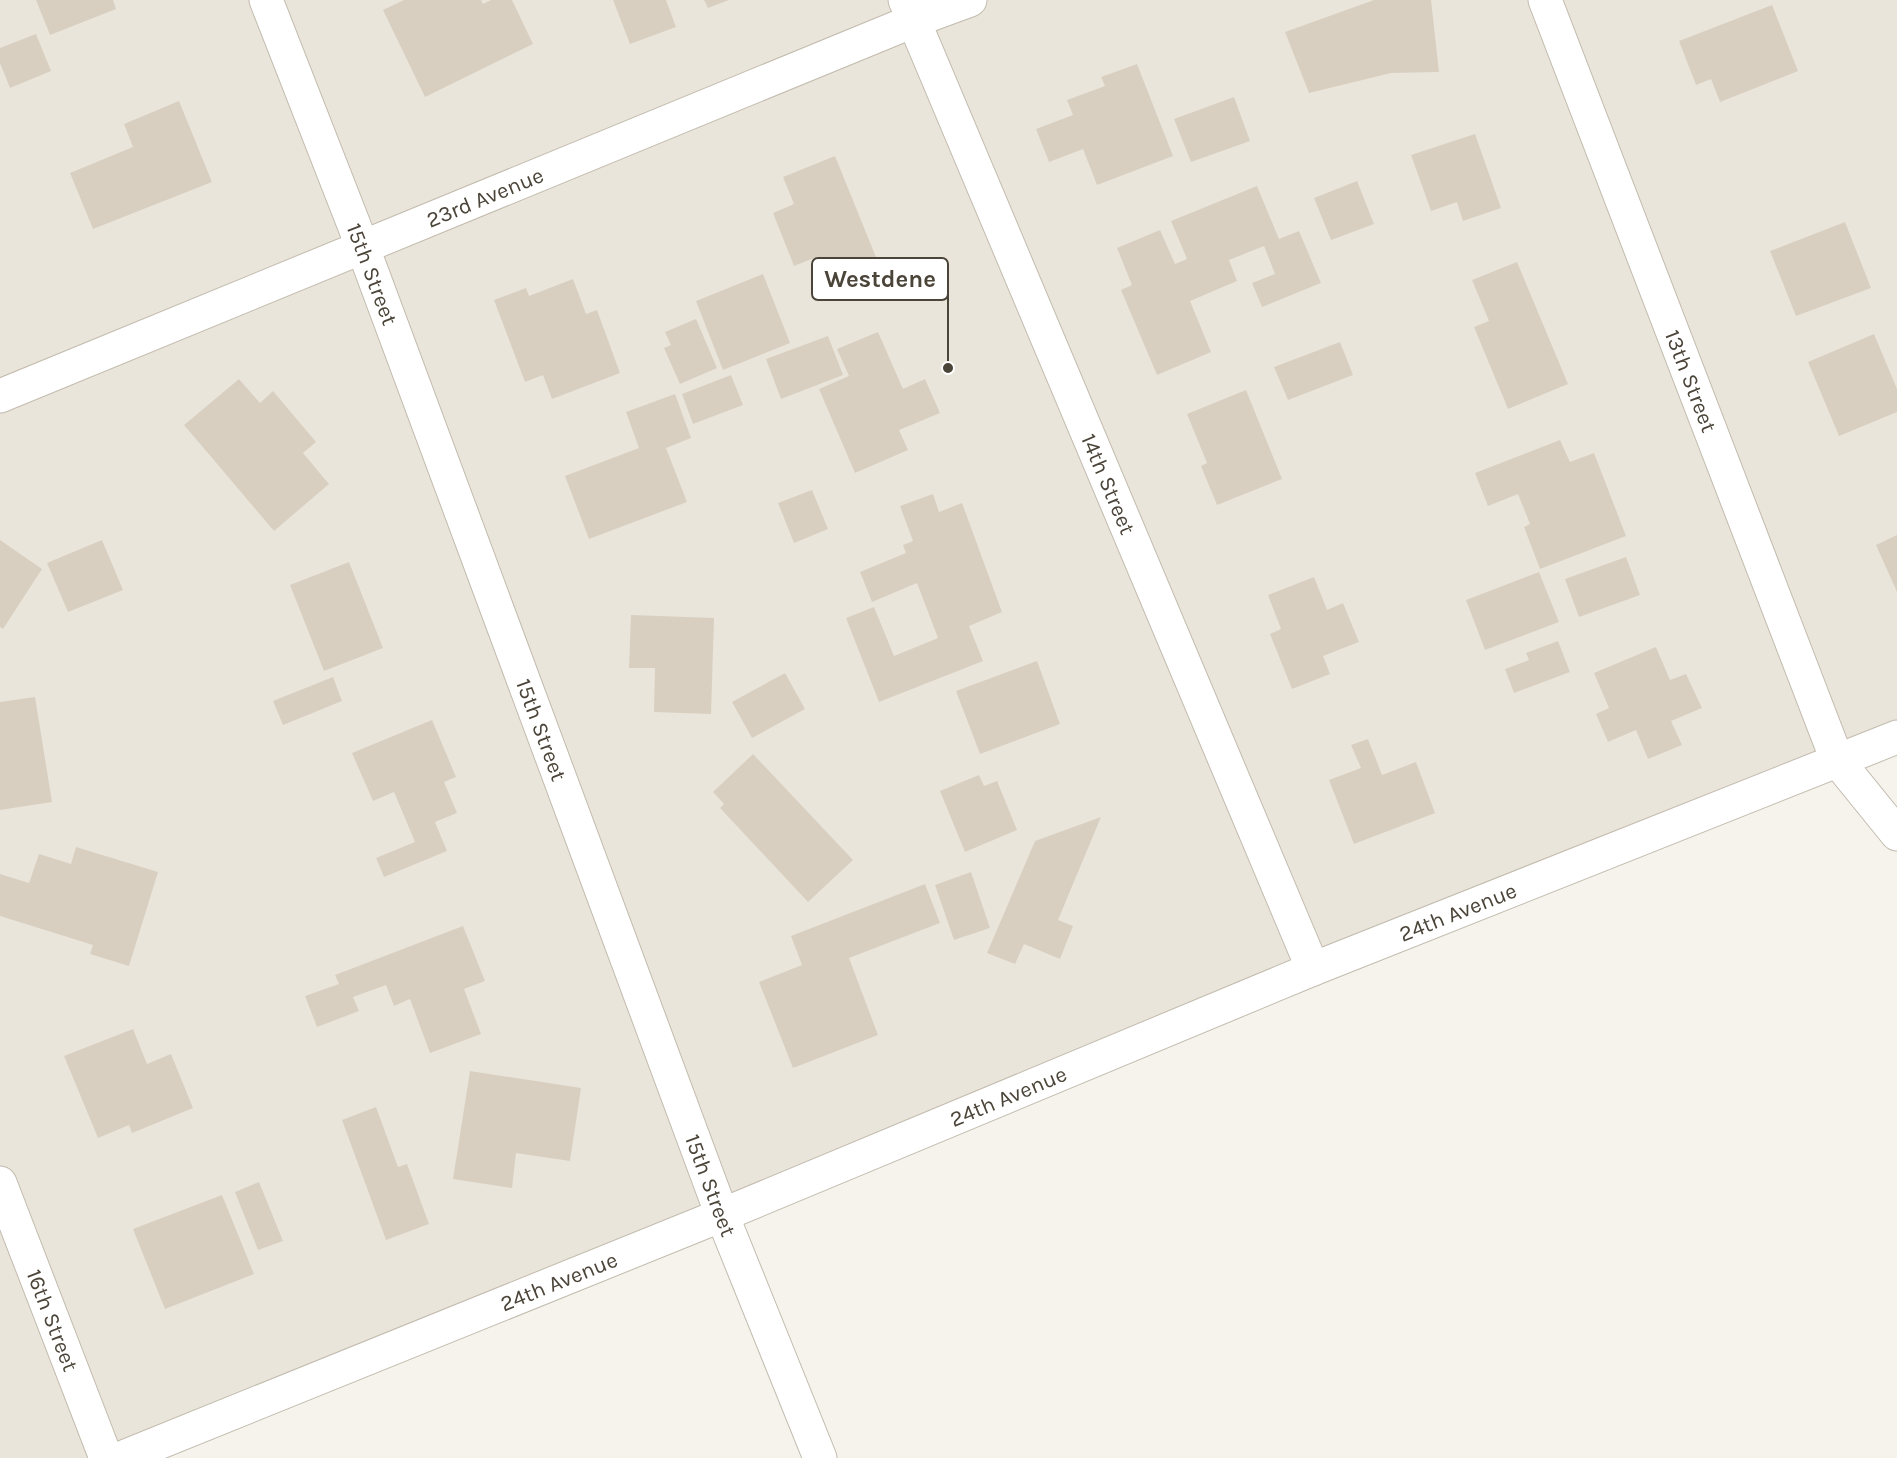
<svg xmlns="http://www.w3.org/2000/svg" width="1897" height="1458" font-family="Karla,sans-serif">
  <rect width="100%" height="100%" fill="#f6f3ec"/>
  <path fill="#eae5da" d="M0,0H1897V737L121,1458H0Z"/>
  <path fill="#d8cfc1" d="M36,0H113L116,9L50,35Z
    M404,0H481L483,4L491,0H512L533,44L425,97L383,10Z
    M613,0H666L676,27L630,44Z
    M704,0H729L708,8Z
    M1374,0H1431L1439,72L1391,73L1309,93L1285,32Z
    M1772,5L1798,71L1720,102L1711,79L1696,85L1679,41Z
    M36,34L51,71L10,88L0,63V48Z
    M1137,64L1173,156L1097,185L1083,149L1049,162L1036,129L1073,115L1067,100L1105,86L1101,77Z
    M1234,97L1250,141L1191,162L1174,119Z
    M179,101L212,182L93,229L70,173L133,147L124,124Z
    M1475,134L1501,208L1463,221L1457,202L1431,211L1411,155Z
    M835,156L884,277L830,299L814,258L794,266L773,213L794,204L783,177Z
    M1357,181L1374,224L1331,240L1314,198Z
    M1257,186L1279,239L1299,231L1321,283L1262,307L1252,283L1275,274L1264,246L1229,260L1237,281L1190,301L1211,352L1157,375L1121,290L1132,285L1117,248L1160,230L1175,264L1187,259L1171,221Z
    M1845,222L1871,288L1796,316L1770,251Z
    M1517,262L1568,384L1508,409L1474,327L1489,321L1472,280Z
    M763,274L790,343L723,370L696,301Z
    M573,279L586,314L597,310L620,373L552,399L543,375L525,382L494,300L526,288L529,296Z
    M696,319L717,368L680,384L664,348L671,345L665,332Z
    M878,332L903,389L925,379L940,413L899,430L908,450L855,473L819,389L849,376L837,349Z
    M1874,334L1897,389V412L1839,436L1808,362Z
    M828,336L843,375L781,399L766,359Z
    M1340,342L1353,375L1288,400L1274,367Z
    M731,375L743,405L693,424L682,394Z
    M239,379L260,403L273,391L316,442L303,453L329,484L274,531L184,425Z
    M1246,390L1282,479L1217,505L1201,466L1207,463L1187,414Z
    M675,394L691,438L666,448L687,502L589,539L565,476L639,448L626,412Z
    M1560,440L1570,462L1594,453L1626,536L1540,569L1524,527L1530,524L1518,494L1488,506L1475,473Z
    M812,490L828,529L794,543L778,503Z
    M933,494L939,512L962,503L1002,612L969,626L983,661L879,702L846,618L874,607L894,656L938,638L917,583L872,602L860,572L906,553L903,545L913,541L900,506Z
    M1897,535V592L1876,545Z
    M0,540L42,569L3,629L0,627Z
    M102,540L123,590L68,612L47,563Z
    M1626,557L1640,595L1579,617L1565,579Z
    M349,562L383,648L324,671L290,585Z
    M1539,572L1559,622L1485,650L1466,600Z
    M1314,577L1327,610L1343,603L1359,642L1323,656L1330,674L1292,689L1270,634L1281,629L1268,595Z
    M631,615L714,618L711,714L654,712L655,668H629Z
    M1558,641L1570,672L1514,693L1505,669L1529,660L1526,653Z
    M1656,647L1670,680L1686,674L1702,708L1671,721L1682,745L1648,759L1636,730L1608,742L1596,714L1609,708L1594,673Z
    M1037,661L1060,724L980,754L956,691Z
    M785,673L805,709L752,738L732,702Z
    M333,677L342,701L283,725L273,701Z
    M35,697L52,802L0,810V702Z
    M432,720L456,777L444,782L457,813L435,822L447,851L384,877L376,858L415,842L394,792L373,801L352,753Z
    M1368,739L1382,775L1416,762L1435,813L1354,844L1329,780L1361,768L1351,745Z
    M753,754L853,860L808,902L720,808L724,804L713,792Z
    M979,775L984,786L997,781L1017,830L965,852L940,791Z
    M1101,817L1058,920L1073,926L1060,959L1024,944L1015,964L987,953L1035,841Z
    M76,847L158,872L129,966L90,954L93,945L0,916V874L29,883L39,854L71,864Z
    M971,872L990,928L954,940L935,885Z
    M925,884L940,923L849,958L878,1035L793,1068L759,982L802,965L791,936Z
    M463,926L485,981L464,989L481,1034L430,1053L410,999L394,1006L386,985L353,997L359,1011L317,1027L305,996L339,984L335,975Z
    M133,1029L147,1064L171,1054L193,1108L132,1133L129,1125L98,1138L64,1056Z
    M470,1071L581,1088L570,1161L516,1153L512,1188L453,1179Z
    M376,1107L398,1167L407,1164L429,1224L386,1240L342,1120Z
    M259,1182L283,1241L258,1250L235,1192Z
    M222,1195L254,1274L165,1309L133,1229Z"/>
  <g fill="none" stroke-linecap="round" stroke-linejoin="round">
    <defs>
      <g id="minor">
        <path id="s1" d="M266,0L363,248L722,1215L820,1458"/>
        <path id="s2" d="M905,0L1313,969"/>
        <path id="s3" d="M1545,0L1837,760L1897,834"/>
        <path id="s4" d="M0,396L913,21L970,0"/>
        <path id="s5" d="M0,1183L106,1458"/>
        <path id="s6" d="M121,1458L722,1215L1313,969L1897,737"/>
      </g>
    </defs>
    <use href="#minor" stroke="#c2bbae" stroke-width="35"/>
    <use href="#minor" stroke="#fff" stroke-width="33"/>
  </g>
  <g text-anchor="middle" stroke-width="4.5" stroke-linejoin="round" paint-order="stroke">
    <g font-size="22" fill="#4b4439" stroke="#fff">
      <text dy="8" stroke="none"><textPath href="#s4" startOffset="524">23rd Avenue</textPath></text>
      <text dy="8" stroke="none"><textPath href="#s1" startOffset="294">15th Street</textPath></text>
      <text dy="8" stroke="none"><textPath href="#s3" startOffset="408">13th Street</textPath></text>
      <text dy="8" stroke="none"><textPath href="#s2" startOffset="525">14th Street</textPath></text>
      <text dy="8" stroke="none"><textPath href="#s1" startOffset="780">15th Street</textPath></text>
      <text dy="8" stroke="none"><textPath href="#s6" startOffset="1444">24th Avenue</textPath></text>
      <text dy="8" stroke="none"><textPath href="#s6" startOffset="958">24th Avenue</textPath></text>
      <text dy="8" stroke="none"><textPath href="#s1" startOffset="1266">15th Street</textPath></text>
      <text dy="8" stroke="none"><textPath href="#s6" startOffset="472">24th Avenue</textPath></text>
      <text dy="8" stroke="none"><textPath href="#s5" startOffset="147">16th Street</textPath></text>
    </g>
  </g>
  <path fill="none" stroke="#4b4439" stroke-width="2" d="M948 368L948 279"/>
  <circle fill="#4b4439" stroke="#fff" stroke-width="2" cx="948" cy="368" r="6"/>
  <rect fill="#fff" stroke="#4b4439" stroke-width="2" x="812" y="258" width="136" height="42" rx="6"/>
  <g font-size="24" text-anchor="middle" font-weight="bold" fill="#4b4439">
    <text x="880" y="287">Westdene</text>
  </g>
</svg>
